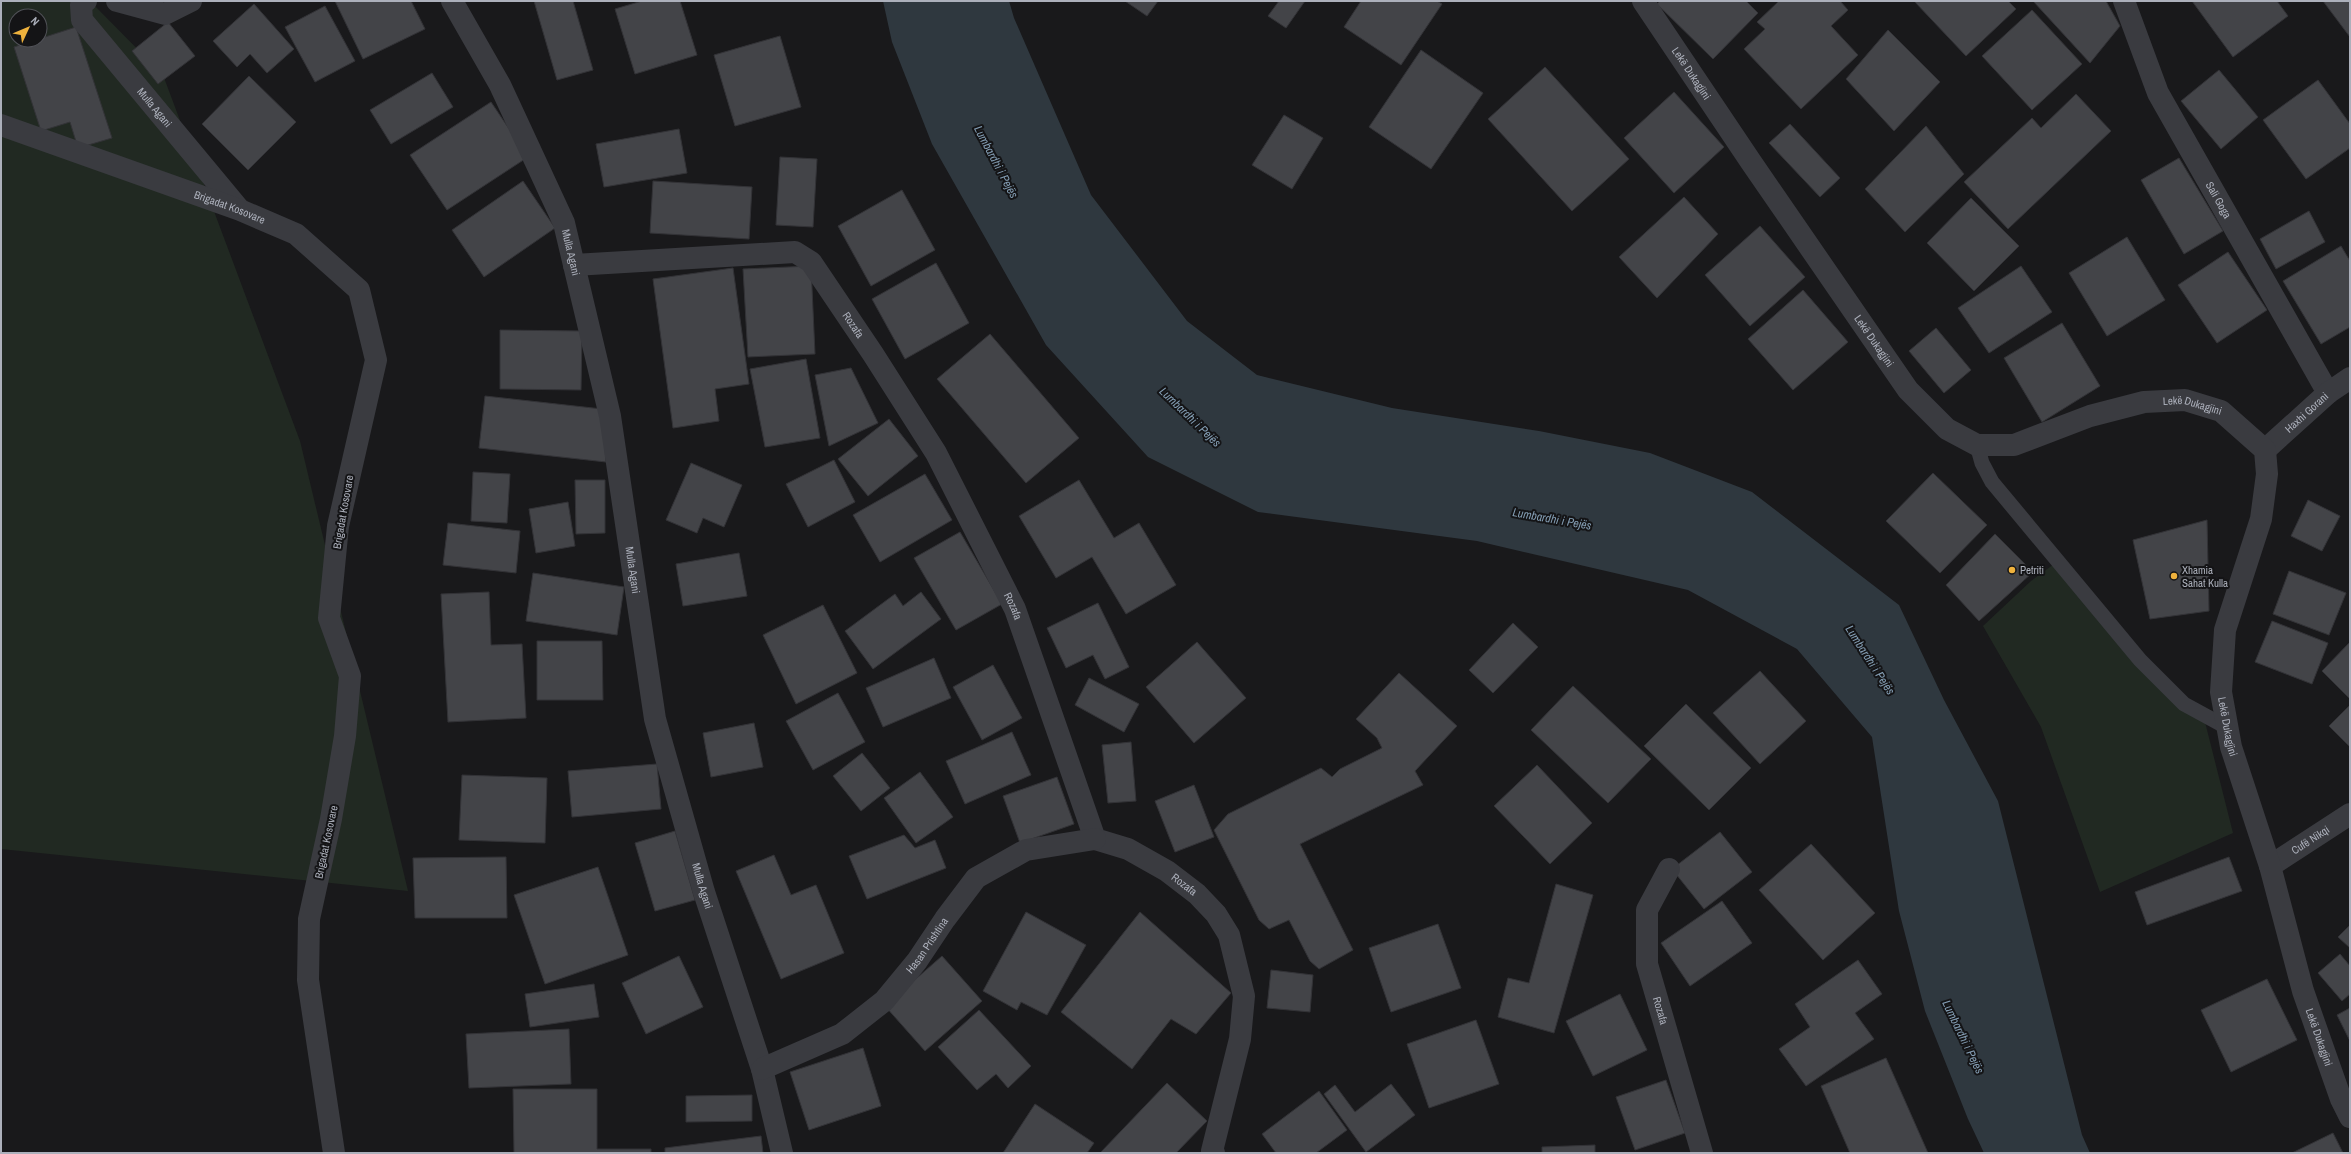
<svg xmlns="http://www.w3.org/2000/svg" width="2351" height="1154" font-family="'Archivo Narrow',sans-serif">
  <rect width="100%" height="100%" fill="#19191b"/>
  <path fill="#212922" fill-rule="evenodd" d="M1,1H90L163,75L300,441L408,891L1,849ZM16,16H40V40H16Z
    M2058,561L2140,660L2203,714L2233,833L2100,892L2041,727L1983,626L2031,581Z"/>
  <path fill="#2f383f" d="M883,1H1009L1014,18L1091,195L1187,321L1257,375L1392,408L1539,431L1650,453L1752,492L1899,605L1944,700L1998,801L2082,1135L2090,1153H1984L1968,1119L1925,1011L1899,911L1872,737L1797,649L1688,590L1477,541L1258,512L1148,457L1046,345L932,144L892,42Z"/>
  <path fill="#434448" stroke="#333337" d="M335,1H411L425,29L363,59Z
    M534,1H573L593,70L557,80Z
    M642,1H680L697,55L635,74L615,9Z
    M1125,1H1158L1147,16Z
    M1279,1H1305L1286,28L1268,16Z
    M1361,1H1437L1442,4L1401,65L1344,27Z
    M1660,1H1746L1758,13L1713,59L1657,4Z
    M1779,1H1840L1848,10L1831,26L1858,55L1801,109L1744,49L1765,29L1757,22Z
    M1914,1H2008L2016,9L1966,56Z
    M2033,1H2106L2120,26L2090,63Z
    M2192,1H2277L2288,16L2233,57Z
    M2323,1H2350V37Z
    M254,4L294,49L267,73L250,54L237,67L213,41Z
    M325,6L355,61L315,82L285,27Z
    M2032,10L2082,64L2032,110L1982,56Z
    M168,22L195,56L158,84L132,51Z
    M76,27L112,138L78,148L70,122L41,131L14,47Z
    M1888,30L1940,82L1894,131L1846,79Z
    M780,36L801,107L735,126L714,55Z
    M1421,50L1483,93L1431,169L1369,127Z
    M1545,67L1629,159L1572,211L1488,119Z
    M2219,70L2258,117L2221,149L2181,101Z
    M432,73L453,107L391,144L370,110Z
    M249,76L296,122L248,170L202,124Z
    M2318,80L2350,124V148L2306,179L2263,120Z
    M1674,92L1724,147L1674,193L1624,138Z
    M2076,94L2111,131L2008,229L1964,182L2032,118L2041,128Z
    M491,102L528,157L447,210L410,155Z
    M1284,115L1323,138L1292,189L1252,165Z
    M1790,124L1840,178L1820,197L1769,143Z
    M1926,126L1964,174L1905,232L1865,189Z
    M679,129L687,173L604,187L596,144Z
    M780,157L817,159L813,227L776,225Z
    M2179,158L2223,231L2184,254L2141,180Z
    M523,181L555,228L484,277L452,230Z
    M653,181L752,187L749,239L650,233Z
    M902,190L935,250L871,286L838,226Z
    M1684,197L1718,234L1657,298L1619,257Z
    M1971,198L2019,246L1974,291L1927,243Z
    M2309,211L2325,242L2276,269L2260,239Z
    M1760,226L1805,277L1750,326L1705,275Z
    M2127,237L2165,300L2107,336L2069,273Z
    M2341,246L2350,261V327L2321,344L2283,281Z
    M2228,252L2267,310L2217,343L2178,285Z
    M936,263L969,323L905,359L872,299Z
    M811,266L815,354L748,357L743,269Z
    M2021,266L2052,312L1989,353L1958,308Z
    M733,268L749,384L715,389L719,421L673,428L653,279Z
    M1803,290L1848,342L1793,390L1748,339Z
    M2062,323L2100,386L2042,422L2004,358Z
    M1936,328L1971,370L1944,393L1909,351Z
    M500,330L582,331L581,390L500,389Z
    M990,334L1079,438L1026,483L937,379Z
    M806,359L820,438L765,447L750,369Z
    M851,368L878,423L829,446L815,375Z
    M485,396L602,409L606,462L479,448Z
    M889,419L918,456L868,496L838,459Z
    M834,460L855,502L808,527L786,484Z
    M691,463L742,485L724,527L703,518L697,533L666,520Z
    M473,472L510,474L507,523L471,521Z
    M1933,473L1987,525L1940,573L1886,521Z
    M925,474L952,520L880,562L853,515Z
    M575,480H605V533L576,534Z
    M1079,480L1114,538L1139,523L1176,585L1126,614L1092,557L1056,578L1019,516Z
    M2308,500L2340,516L2322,551L2291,536Z
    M568,502L575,546L536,553L529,509Z
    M2207,520L2209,611L2150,619L2133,540Z
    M448,523L520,531L516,573L443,565Z
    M960,532L1002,604L956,630L914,558Z
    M1995,534L2033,572L1979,621L1946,585Z
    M739,553L747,596L683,606L676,564Z
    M2289,571L2346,593L2329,635L2273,614Z
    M533,573L624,587L617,635L526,621Z
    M489,592L491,645L522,644L526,718L448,722L441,594Z
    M921,592L941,619L873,669L845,631L895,594L903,606Z
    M1098,603L1129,667L1105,679L1093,655L1066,668L1047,628Z
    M823,605L857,673L796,704L763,635Z
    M2272,621L2328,643L2312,684L2255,662Z
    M1513,623L1538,647L1493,693L1469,670Z
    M537,641H602L603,700H537Z
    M1197,642L1246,698L1194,743L1146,687Z
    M2350,642V699L2322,671Z
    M934,658L951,698L883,727L866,688Z
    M993,665L1022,718L982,740L953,687Z
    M1760,671L1806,721L1760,764L1713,713Z
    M1399,673L1457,726L1415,771L1423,785L1300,844L1353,950L1319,969L1310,961L1289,920L1269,929L1259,920L1214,830L1228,814L1321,768L1332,777L1340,769L1382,748L1377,738L1356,719Z
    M1089,678L1139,704L1124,732L1075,705Z
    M1573,686L1651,759L1608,803L1531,730Z
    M838,693L865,742L813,770L786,721Z
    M1686,704L1751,768L1709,810L1644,746Z
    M2350,705V747L2329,726Z
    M754,723L763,767L711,777L703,733Z
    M1012,732L1031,775L965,804L946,761Z
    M1131,742L1136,801L1108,803L1102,745Z
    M862,753L890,788L861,811L833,776Z
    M657,764L661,809L572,817L568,771Z
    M1537,765L1592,823L1550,864L1494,806Z
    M920,772L953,817L916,843L884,798Z
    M462,775L547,778L545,843L459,840Z
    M1057,777L1074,824L1020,843L1003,796Z
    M1194,785L1214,837L1175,852L1155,801Z
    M675,831L695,900L655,911L635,843Z
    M1720,832L1752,872L1704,909L1672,869Z
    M904,835L915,848L935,840L946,868L867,899L849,856Z
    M1811,844L1875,913L1823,960L1759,890Z
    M774,855L791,895L816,885L844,953L781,979L736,871Z
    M506,857L507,918H415L413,858Z
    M2229,857L2242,891L2147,925L2135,892Z
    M598,867L628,955L545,984L514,895Z
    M1556,884L1593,895L1554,1033L1498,1017L1508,978L1529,983Z
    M1722,901L1752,943L1690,986L1661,943Z
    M1026,912L1086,945L1047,1015L1021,1002L1017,1010L983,991Z
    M1140,912L1231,993L1196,1034L1171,1019L1132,1069L1061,1012Z
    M1438,924L1461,988L1391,1012L1369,948Z
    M2350,925V948L2338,937Z
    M2340,954L2350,966V994L2342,1001L2318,973Z
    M679,956L703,1007L646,1034L622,983Z
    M942,956L982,1001L925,1051L885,1006Z
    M1858,960L1882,994L1855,1013L1874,1039L1806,1086L1779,1049L1810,1027L1795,1004Z
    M1271,970L1313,975L1310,1012L1267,1008Z
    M2267,979L2297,1040L2231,1072L2201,1010Z
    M594,984L599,1017L530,1027L525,994Z
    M1620,994L1647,1050L1593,1076L1566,1021Z
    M2350,1008V1041L2337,1015Z
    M979,1010L1031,1066L1008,1088L996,1074L977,1090L938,1047Z
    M1476,1020L1499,1084L1429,1108L1407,1044Z
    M569,1029L571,1084L469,1088L466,1034Z
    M863,1048L881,1106L809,1130L790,1072Z
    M1886,1058L1928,1153H1850L1821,1086Z
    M1666,1080L1685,1133L1635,1150L1616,1097Z
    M1167,1083L1207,1121L1176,1153H1100Z
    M1391,1084L1415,1115L1366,1152L1324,1094L1335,1085L1355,1112Z
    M513,1089H597V1149H651V1153H514Z
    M1319,1091L1347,1130L1316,1153H1276L1262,1134Z
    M752,1095V1121L686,1122V1096Z
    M1035,1104L1094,1143L1087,1153H1003Z
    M2333,1133L2343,1153H2292Z
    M761,1136L763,1153H665V1148Z
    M1595,1145V1153H1542V1147Z"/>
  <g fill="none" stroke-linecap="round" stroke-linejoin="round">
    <path stroke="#3a3b40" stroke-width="15" d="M1977,445L1982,463L1992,482L2140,660L2184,704L2228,728"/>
    <g stroke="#3a3b40" stroke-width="22">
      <path id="s1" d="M86,1L81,5L82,20L239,209"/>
      <path d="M117,1L165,14L191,1"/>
      <path id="s2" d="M452,1L500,85L564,223L610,416L655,719L704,892L762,1069L782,1153"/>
      <path id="s3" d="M2124,1L2158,93L2328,393"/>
      <path id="s4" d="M1,125L240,210L296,234L359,290L376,360L338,526L329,618L350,676L345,736L331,819L309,919L308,980L334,1153"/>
      <path id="s5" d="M574,265L795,252L811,262L873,354L936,453L1015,609L1095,839L1128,849L1167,871L1197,894L1216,914L1229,935L1244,996L1240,1039L1212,1151L1214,1153"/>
      <path id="s6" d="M2265,450L2328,393L2350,378"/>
      <path id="s7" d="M2270,866L2350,814"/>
      <path id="s8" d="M1669,869L1647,910V964L1702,1153"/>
      <path id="s9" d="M762,1069L842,1034L884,1001L917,961L945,919L976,878L1026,850L1095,839"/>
    </g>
    <path stroke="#3a3b40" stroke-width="22" id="s10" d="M1643,1L1751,162L1908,390L1947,429L1977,445H2014L2090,416L2144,402L2185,400L2221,411L2265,450L2267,474L2261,519L2225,630L2221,692L2231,747L2270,866L2303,991L2341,1099L2350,1117"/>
  </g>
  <g fill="#efb23d" stroke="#141416" stroke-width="1.5">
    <circle cx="2012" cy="570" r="4"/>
    <circle cx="2174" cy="576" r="4"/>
  </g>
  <g text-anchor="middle" stroke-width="4" stroke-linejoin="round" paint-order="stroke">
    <g font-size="11" fill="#acb0bb" stroke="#141416">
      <text dy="4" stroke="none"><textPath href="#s10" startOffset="87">Lekë Dukagjini</textPath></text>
      <text dy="4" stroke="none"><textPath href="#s1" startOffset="135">Mulla Agani</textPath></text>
      <text dy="4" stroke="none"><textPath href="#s3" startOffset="221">Sali Goga</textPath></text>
      <text dy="4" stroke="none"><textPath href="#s4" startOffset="243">Brigadat Kosovare</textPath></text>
      <text dy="4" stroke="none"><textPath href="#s2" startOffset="279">Mulla Agani</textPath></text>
      <text dy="4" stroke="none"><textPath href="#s5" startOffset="316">Rozafa</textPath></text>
      <text dy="4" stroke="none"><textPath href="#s10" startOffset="411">Lekë Dukagjini</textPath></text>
      <text dy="4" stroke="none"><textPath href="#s10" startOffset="783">Lekë Dukagjini</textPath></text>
      <text dy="4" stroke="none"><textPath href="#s6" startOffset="56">Haxhi Gorani</textPath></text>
      <text transform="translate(343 512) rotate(-80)" y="4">Brigadat Kosovare</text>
      <text dy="4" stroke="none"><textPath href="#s2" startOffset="603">Mulla Agani</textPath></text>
      <text dy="4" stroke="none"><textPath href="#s5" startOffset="640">Rozafa</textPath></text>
      <text dy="4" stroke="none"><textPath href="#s10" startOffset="1155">Lekë Dukagjini</textPath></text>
      <text dy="4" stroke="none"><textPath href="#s7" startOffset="48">Cufë Nikqi</textPath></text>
      <text transform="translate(326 842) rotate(-78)" y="4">Brigadat Kosovare</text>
      <text dy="4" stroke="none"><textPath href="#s5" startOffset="988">Rozafa</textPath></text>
      <text dy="4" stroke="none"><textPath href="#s2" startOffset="927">Mulla Agani</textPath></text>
      <text dy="4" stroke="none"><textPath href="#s9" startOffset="211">Hasan Prishtina</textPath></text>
      <text dy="4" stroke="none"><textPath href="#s8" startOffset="149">Rozafa</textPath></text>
      <text dy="4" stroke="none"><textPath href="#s10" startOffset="1479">Lekë Dukagjini</textPath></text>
    </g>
    <g font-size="11" fill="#acb0bb" stroke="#141416" text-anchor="start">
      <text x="2020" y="574">Petriti</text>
      <text x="2182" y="574">Xhamia<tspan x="2182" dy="13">Sahat Kulla</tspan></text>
    </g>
    <g font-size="12" font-style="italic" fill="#849eb4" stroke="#141416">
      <text transform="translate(996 162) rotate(62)" y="4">Lumbardhi i Pejës</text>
      <text transform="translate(1190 417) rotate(44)" y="4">Lumbardhi i Pejës</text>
      <text transform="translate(1552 519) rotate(10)" y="4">Lumbardhi i Pejës</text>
      <text transform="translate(1870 660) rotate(57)" y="4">Lumbardhi i Pejës</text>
      <text transform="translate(1963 1037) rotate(64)" y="4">Lumbardhi i Pejës</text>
    </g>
  </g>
  <rect width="2351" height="1154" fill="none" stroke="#acb0bb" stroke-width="4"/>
  <g transform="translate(28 28) rotate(46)"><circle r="19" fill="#141416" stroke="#515258"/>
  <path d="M0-3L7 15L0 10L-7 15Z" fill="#efb23d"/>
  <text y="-6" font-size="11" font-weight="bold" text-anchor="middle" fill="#acb0bb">N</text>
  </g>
</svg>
